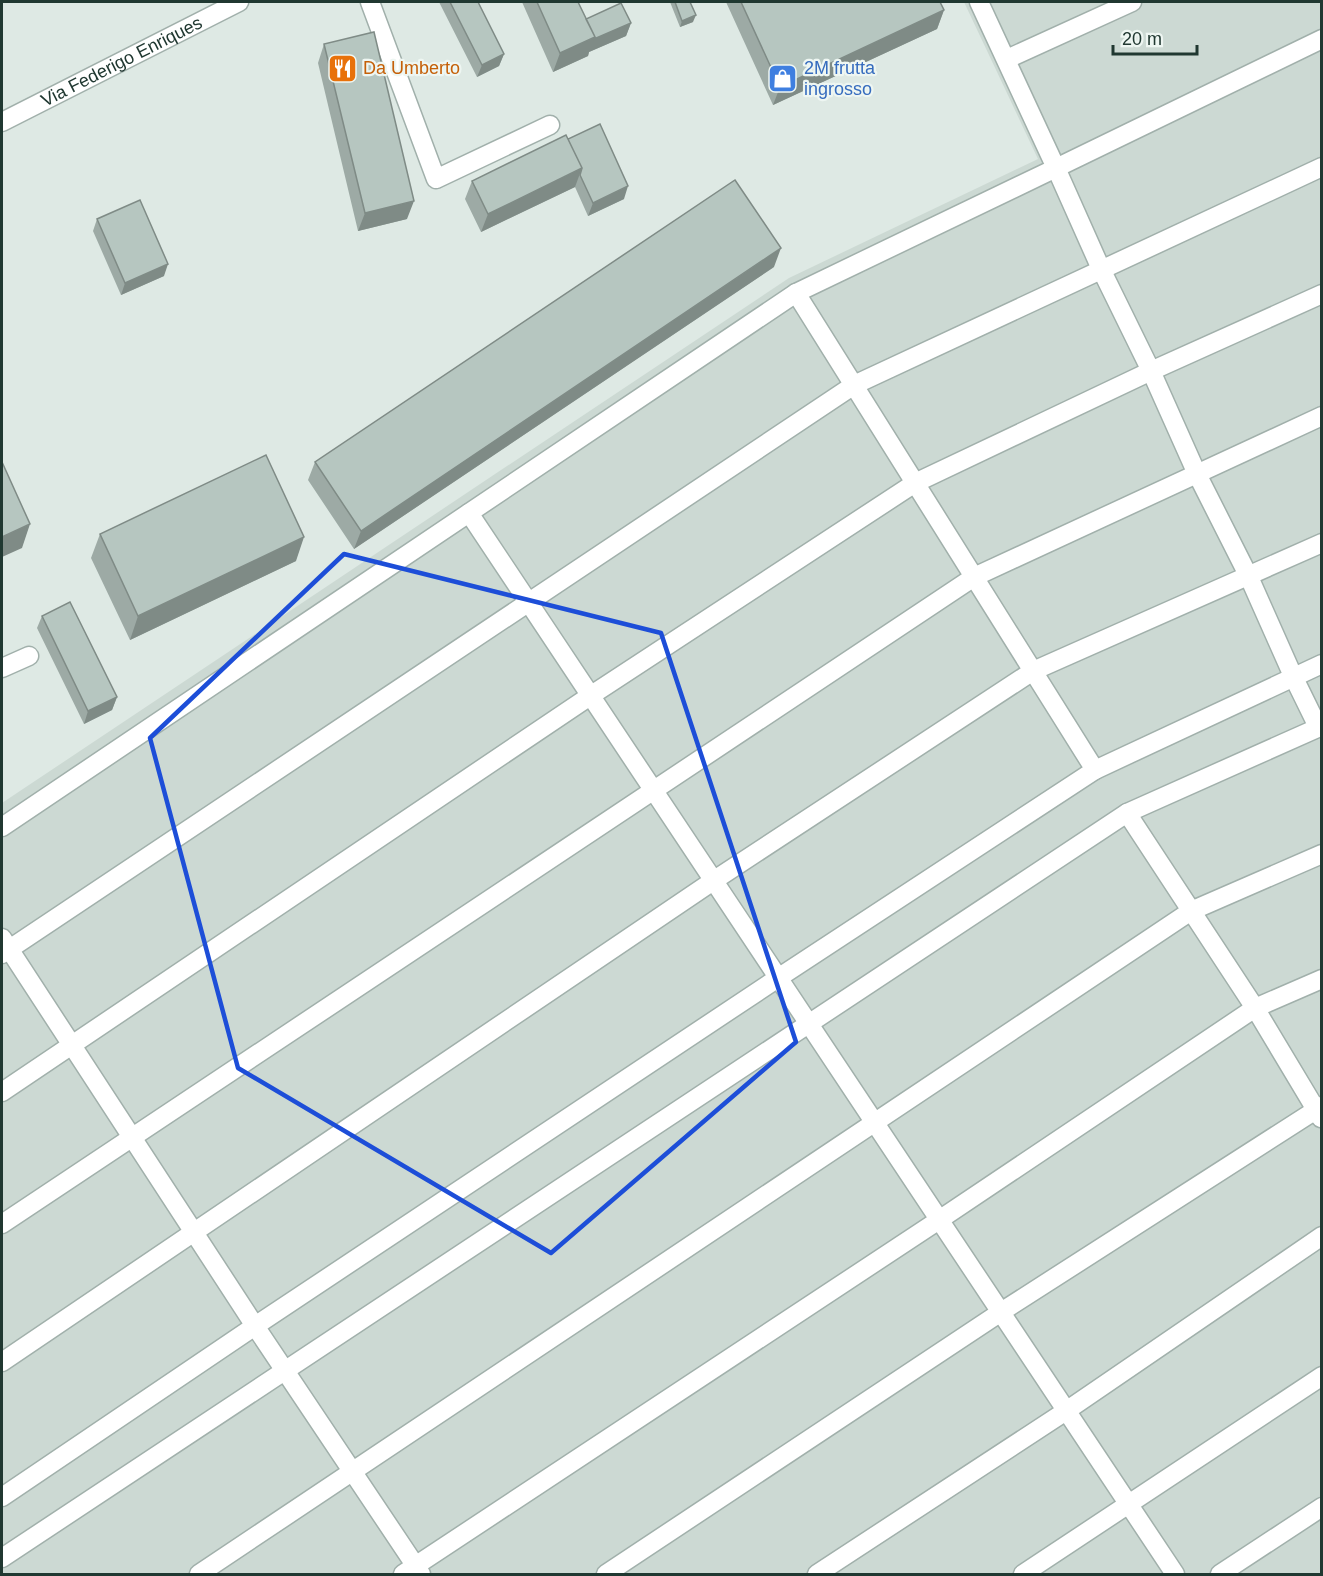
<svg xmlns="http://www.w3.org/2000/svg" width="1323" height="1576" font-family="Helvetica,sans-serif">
  <rect width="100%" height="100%" fill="#dee9e4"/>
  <path fill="#ccd9d3" d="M964,2H1321V1574H2V803L789,278L1038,159Z"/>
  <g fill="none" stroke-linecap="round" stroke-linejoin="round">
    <defs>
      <g id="minor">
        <path d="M370,2L436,179L550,125"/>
        <path d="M1007,59L1132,2"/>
        <path id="s1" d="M2,122L239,2"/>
        <path d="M796,293L1095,770"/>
        <path d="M469,513L1175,1574"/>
        <path d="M2,668L29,656"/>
        <path d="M1318,727L1293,676L1249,577L1197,474L1151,371L1101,269L1056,168L1322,39"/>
        <path d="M1127,813L1255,1008L1321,1118"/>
        <path d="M2,827L796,293L1056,168L979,2"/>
        <path d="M2,938L255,1326L421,1574"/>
        <path d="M2,954L854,385L1322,167"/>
        <path d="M2,1092L590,696L915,483L1151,371L1322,294"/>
        <path d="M2,1224L974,577L1322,416"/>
        <path d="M2,1362L713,881L1033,671L1322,543"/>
        <path d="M2,1497L255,1326L778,978L1095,770L1322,664"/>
        <path d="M2,1558L1127,813L1322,726"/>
        <path d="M199,1574L1191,911L1322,854"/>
        <path d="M403,1574L939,1220L1255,1008L1322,979"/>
        <path d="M606,1574L1001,1312L1322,1106"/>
        <path d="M817,1574L1066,1411L1322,1236"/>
        <path d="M1023,1574L1322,1376"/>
        <path d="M1220,1574L1322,1507"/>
      </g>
    </defs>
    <use href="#minor" stroke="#a1b0ab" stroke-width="21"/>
    <use href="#minor" stroke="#fff" stroke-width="18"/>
  </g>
  <path fill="#9daaa5" d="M439,2H478L504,54L499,66L477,77Z
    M522,2H578L586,19L631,23L626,36L589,52L588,56L553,72Z
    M670,2H690L693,22L680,27Z
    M726,2H940L944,10L937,29L773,105Z
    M324,44L407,219L358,231L318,63Z
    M568,139L624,199L588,216L575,187L481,232L465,199L472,181Z
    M97,219L164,276L121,295L93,231Z
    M774,267L354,549L308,480L315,462Z
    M100,534L296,561L130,640L91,558Z
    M42,616L117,697L112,710L84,724L37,628Z"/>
  <path fill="#7f8b86" d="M944,10L937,29L773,105L780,87Z
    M696,15L693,22L680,27L682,21Z
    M631,23L626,36L589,52L588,56L553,72L560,53L595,37Z
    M504,54L499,66L477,77L482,65Z
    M582,168L575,187L481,232L488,214Z
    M628,186L624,199L588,216L593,203Z
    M414,201L407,219L358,231L365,213Z
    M781,248L774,267L354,549L361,531Z
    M168,264L164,276L121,295L125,283Z
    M30,524L22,548L2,557V537Z
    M304,537L296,561L130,640L138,616Z
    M117,697L112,710L84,724L88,711Z"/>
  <path fill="#b6c6c0" stroke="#7f8b86" stroke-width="1.5" d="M450,2H478L504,54L482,65Z
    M537,2H578L595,37L560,53Z
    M675,2H690L696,15L682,21Z
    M741,2H940L944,10L780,87Z
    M621,3L631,23L594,39L595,37L586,19Z
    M374,32L414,201L365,213L324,44Z
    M600,124L628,186L593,203L580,175L582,168L568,139Z
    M566,135L582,168L488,214L472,181Z
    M735,180L781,248L361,531L315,462Z
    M140,200L168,264L125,283L97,219Z
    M266,455L304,537L138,616L100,534Z
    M2,462L30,524L2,537Z
    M70,602L117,697L88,711L42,616Z"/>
  <path fill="none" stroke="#1d4ed8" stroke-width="4.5" stroke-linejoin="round" d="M344,554L661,633L796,1042L551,1253L238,1068L150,738Z"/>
  <defs>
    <symbol id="restaurant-square" viewBox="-11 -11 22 22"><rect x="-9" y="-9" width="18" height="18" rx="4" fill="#e8710a" stroke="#eef6f2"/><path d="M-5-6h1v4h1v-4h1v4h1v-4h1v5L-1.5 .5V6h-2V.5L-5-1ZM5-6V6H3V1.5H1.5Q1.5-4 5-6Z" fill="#fff"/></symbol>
    <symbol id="shop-square" viewBox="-11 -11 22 22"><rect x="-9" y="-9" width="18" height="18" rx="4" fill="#3f7fe0" stroke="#eef6f2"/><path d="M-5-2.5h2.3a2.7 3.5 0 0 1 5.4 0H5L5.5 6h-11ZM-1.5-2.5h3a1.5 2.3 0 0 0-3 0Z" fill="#fff"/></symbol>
  </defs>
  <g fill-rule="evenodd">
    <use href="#restaurant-square" x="326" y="52" width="33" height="33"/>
    <use href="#shop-square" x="766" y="62" width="33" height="33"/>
  </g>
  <g text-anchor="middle" stroke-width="4.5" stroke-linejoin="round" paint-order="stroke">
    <g font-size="18" fill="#203831" stroke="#eef6f2">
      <text dy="6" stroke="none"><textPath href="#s1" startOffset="134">Via Federigo Enriques</textPath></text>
    </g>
    <g font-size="18" fill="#c56008" stroke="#eef6f2" text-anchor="start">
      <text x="363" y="74">Da Umberto</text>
    </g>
    <g font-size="18" fill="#366cbe" stroke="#eef6f2" text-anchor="start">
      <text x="804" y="74">2M frutta<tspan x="804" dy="21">ingrosso</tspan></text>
    </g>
  </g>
  <rect width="1323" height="1576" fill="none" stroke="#203831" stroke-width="6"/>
  <path d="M1113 45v9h84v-9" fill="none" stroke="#203831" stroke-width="3"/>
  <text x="1122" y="45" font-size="18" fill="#203831" stroke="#eef6f2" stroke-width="4.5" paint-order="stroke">20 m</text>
</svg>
